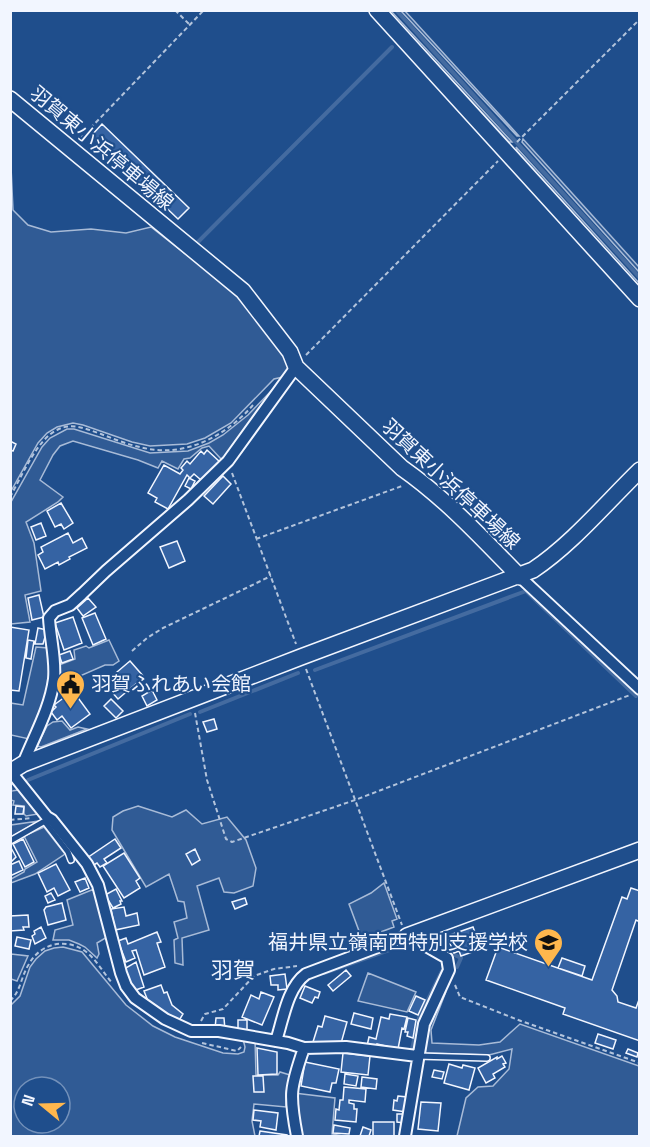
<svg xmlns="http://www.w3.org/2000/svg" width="650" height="1147" font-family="'Space Grotesk','Noto Sans JP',sans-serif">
  <rect width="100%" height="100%" fill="#1f4e8c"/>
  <path fill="#305b95" stroke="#a8bbd7" stroke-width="1.5" fill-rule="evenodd" d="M388,11H391L512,142H509Z
    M401,11H405L519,136H517Z
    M523,139L639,267V272L522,142Z
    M516,147L639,283V287L517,151Z
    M11,167L13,210L28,225L51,232L91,229L126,233L151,227L188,256L191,253L240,294L289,363L288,371L283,377L274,379L231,423L205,438L187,444L150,446L132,442L83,425L73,423L57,427L47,433L38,443L11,491Z
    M274,388L222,460L209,446L202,448L190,458L184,459L178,469L162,461L158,468L138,460L73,441L60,446L53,455L40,480L63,497L58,502L26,522L34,543L41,591L25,595L30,622L11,624V502L42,447L50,438L67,429H74L150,453L188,451L209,443L223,435L248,415Z
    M109,640L119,661L113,665H105L71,680L60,674L59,665L75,659L74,650L86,646L89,648Z
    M36,647L48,648L50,671L48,688L29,739L11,735L10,703L23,705Z
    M62,721L70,730L78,727L87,729L41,747L37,746L47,726L53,722Z
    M19,790L37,812L38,814L26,816L24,814V806L13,805L14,801L11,800V791Z
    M138,806L172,817L186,810L202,824L227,817L246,840L256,868L253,886L234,893L224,892L219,878L197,886L209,930L182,938L183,965L175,963L174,940L178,938L174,922L187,918L184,902L178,901L169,874L146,887L112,830L113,817L123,811Z
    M39,821L11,837V825Z
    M44,827L65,854L35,874L11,883V879L24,872L25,869L37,862L24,836Z
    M384,883L397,919L392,921L394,927L362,939L349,904L371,893Z
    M94,889L109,936L97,943L99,954L97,958L85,947L79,944L69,940H53L55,930L73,925L67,900Z
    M63,947L82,952L126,1005L153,1026L175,1037L223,1053L238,1054L244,1052L245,1047L243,1039L255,1040L256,1075H278L280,1072L290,1075L286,1093V1107L254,1104L252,1121L255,1136H11V1005L20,996L30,967L36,959L45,951L54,948ZM24,1087H60V1123H24Z
    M11,954L28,956L17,981L11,979Z
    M368,973L416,992L407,1012L358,1001Z
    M445,994L431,1030L432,1043L479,1045L500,1042L520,1024L639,1066V1136H457L466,1098L478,1087L493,1086L509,1069L512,1049L489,1055L423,1053L430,1021L441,997Z
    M294,1093L335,1098L332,1134L343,1136H301Z"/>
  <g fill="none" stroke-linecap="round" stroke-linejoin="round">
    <path stroke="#446ba0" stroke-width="4" d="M396,10L640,278
      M196,244L392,47
      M315,670L526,591L636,696
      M200,712L298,673
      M28,780L190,714
      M10,789H11
      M437,937L436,946L461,958L457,967
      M324,973L409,943
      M287,1021L295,996
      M412,1049L419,1018L442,971"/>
  </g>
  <path fill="#3563a3" stroke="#f2f6ff" stroke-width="1.5" d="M102,124L189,208L178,219L91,136Z
    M10,441L16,444L13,451L10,450Z
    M207,450L220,462L201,480L194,474L190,478L187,475L168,509L155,502L157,498L148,493L164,465L180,474L183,470L181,468L187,461L190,464L201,451L204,454Z
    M223,476L231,484L213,504L204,496Z
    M189,478L195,481L191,489L185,486Z
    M61,503L73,523L64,529L61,524L55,527L47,511Z
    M41,523L46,536L36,540L31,527Z
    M68,533L73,543L82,538L87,548L69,557L70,559L59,565L58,562L45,569L38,555L43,552L41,547Z
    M177,541L185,561L169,568L160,547Z
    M39,595L44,617L32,620L28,598Z
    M88,598L96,607L83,616L77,608Z
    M95,613L106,639L93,645L82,618Z
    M73,617L82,643L64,650L55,623Z
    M10,627L29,630L19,691L10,690Z
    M38,628L47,630L43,644H35Z
    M28,640L34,641L31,659L26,658Z
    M70,651L73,659L62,663L59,655Z
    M130,661L144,677L118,699L104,683Z
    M152,690L157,700L147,706L142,696Z
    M73,691L90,714L71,728L62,716L57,720L51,712L56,707L54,705Z
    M111,699L123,711L116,718L104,706Z
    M214,719L217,729L207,732L203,722Z
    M16,806L24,807L23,814H15Z
    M23,839L34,862L25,867L13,844Z
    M115,839L121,848L104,859L107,863L100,867L97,863L92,866L87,858Z
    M10,846L16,857L10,863Z
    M195,849L200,860L192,865L186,854Z
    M124,853L140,878L136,881L140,888L124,898L103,866Z
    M19,861L23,870L10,876V865Z
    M56,864L70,890L58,896L54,888L47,892L38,873Z
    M85,878L89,888L80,892L75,882Z
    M631,888L640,891V922L636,920L612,990L617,996L618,1002L636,1008L640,997V1041L563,1014L565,1008L486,980L498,947L592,980L622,897L627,899Z
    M116,889L122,901H120L121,904L113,908L105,895Z
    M51,893L55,900L48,903L45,896Z
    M245,898L247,904L235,909L232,902Z
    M62,903L66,920L48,925L44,910L46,907Z
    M124,907L126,916L137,913L139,925L115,930L111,909Z
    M28,915L29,927H23L24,930L10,931V916Z
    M41,927L46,938L35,944L32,936L35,934L34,931Z
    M473,927L479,943L473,945L475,951L461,956L459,951L454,953L447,936Z
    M157,932L161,942L157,943L165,967L144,975L136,950L132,951L135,958L126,962L118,941L126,938L128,944Z
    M17,937L31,940L29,949L15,946Z
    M562,958L585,966L582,976L558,968Z
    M136,962L144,987L133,991L124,969Z
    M346,970L351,976L333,991L328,985Z
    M285,974L287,989L278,990V985H271L270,976Z
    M161,985L164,993L167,992L172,1005L183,1014L178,1022L148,1001L144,991Z
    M305,986L320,992L318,998L315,997L312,1003L300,998Z
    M261,992L274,997L262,1025L242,1017L251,995L259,999Z
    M416,996L425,1000L418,1015L409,1011Z
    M354,1013L373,1018L371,1029L351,1024Z
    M390,1014L407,1017L404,1029L402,1028L398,1049L377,1044L376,1048L367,1046L369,1037L376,1039L381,1017L389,1019Z
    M325,1016L347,1022L340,1047L313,1042L318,1026L322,1027Z
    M216,1018H224L225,1030L215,1029Z
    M408,1018L416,1020L413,1038L407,1036L408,1032H405Z
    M238,1020H247V1033H238Z
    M598,1034L616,1040L613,1049L595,1043Z
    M257,1048L277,1052V1074L258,1075Z
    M628,1049L638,1053L637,1057L626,1053Z
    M343,1053L370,1056L368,1075L341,1072Z
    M502,1056L506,1063L503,1064L505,1067L493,1074L495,1078L486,1083L478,1068L497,1057V1059Z
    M305,1062L339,1069L336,1083H332L330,1092L301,1086Z
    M449,1064L462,1068L463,1065L475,1068L469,1090L444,1083Z
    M434,1070L444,1072L442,1079L432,1077Z
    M345,1074L358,1076L356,1086L344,1084Z
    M253,1076H263L264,1092H254Z
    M362,1077L377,1079L376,1089L361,1087Z
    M344,1087L366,1089L365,1102L349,1100V1103L354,1104V1109H357L356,1122L335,1120L336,1109L339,1110L340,1100H343Z
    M398,1096L407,1097L406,1112L393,1110L394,1100L397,1101Z
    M421,1102L441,1103L438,1131L418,1129Z
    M254,1110L278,1113L276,1130L260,1127L261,1121L253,1120Z
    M397,1114H405L404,1123L397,1122Z
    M373,1122H394V1136H373Z
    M334,1125L350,1128L349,1134L333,1133Z
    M363,1127L371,1130L369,1136H360Z
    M260,1131L287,1135V1136H259Z"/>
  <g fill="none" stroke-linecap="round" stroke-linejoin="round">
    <defs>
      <path id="lane" d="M45,822L68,852L71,860
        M10,841L45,821
        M417,1056L487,1058"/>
      <path id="street" d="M520,577L640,689
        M23,764C34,736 50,709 54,679C56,659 50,638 49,618L55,611L70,605L82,594L106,571L188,500L228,461L296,367
        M11,772L47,817L52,820L87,864L98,885L121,973L126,986L135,998L165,1019L191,1031H219L288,1043L304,1048L346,1047L417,1056
        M276,1041C283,1020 287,988 306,974L407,936
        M297,1136C289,1095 290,1088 304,1048
        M405,1136L424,1024L449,970L447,958L426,946L420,931"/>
      <path id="secondary" d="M377,10L640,299
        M10,99L243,291L290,352L296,367L402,468C445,498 483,539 520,577
        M10,772L23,764L301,657L533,570C572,544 606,503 640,470
        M407,936L640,850"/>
    </defs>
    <use href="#lane" stroke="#f2f6ff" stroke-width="8"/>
    <use href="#street" stroke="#f2f6ff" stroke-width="14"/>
    <use href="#secondary" stroke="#f2f6ff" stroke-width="18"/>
    <path stroke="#b3c4dc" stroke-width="2" stroke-dasharray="4.5 3" stroke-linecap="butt" d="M175,10L190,25
      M80,139L204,10
      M517,142L640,19
      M306,355L498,161
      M232,473L296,644
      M10,497C21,478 37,439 57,430C72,422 86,429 101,434C116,440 132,446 149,449C189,456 228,434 253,405
      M256,539L402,486
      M132,651L147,638L163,628L271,576
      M306,669L402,925
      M195,713L207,780L226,839L232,842L355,800L630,695
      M10,820L32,818
      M455,985L460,997L521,1021L640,1063
      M10,1001C21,991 21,976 29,964C40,944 65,937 85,951C96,959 103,972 112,983
      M201,1021L205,1014L223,1009L254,976L274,969L297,966
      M202,1043L237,1051L241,1047"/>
    <use href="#lane" stroke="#1f4e8c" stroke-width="5"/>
    <use href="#street" stroke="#1f4e8c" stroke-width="10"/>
    <use href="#secondary" stroke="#1f4e8c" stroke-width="15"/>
  </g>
  <defs>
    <symbol id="civic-pin" viewBox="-11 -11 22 30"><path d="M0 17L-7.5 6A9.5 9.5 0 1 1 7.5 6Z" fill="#ffb74d" stroke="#1f4e8c"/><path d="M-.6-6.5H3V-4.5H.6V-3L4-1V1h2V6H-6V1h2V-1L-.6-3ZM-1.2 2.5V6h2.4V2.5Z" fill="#111"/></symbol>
    <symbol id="school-pin" viewBox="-11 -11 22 30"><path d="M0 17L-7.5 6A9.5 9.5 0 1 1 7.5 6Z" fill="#ffb74d" stroke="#1f4e8c"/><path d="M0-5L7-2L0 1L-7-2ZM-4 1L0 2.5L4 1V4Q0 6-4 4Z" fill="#111"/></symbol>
  </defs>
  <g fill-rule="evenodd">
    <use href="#civic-pin" x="54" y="668" width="33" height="45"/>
    <use href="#school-pin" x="532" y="926" width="33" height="45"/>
  </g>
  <g text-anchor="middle" stroke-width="4.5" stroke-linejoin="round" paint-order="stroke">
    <g font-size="20" fill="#f2f6ff" stroke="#1f4e8c">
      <text transform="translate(102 148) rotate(40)" y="7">羽賀東小浜停車場線</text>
      <text transform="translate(451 484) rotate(43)" y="7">羽賀東小浜停車場線</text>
    </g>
    <g font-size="20" fill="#f2f6ff" stroke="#1f4e8c" text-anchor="start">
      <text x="91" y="691">羽賀ふれあい会館</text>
      <text x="528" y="949" text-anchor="end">福井県立嶺南西特別支援学校</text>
    </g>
    <g font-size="22" fill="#f2f6ff" stroke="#1f4e8c">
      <text x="233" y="978">羽賀</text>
    </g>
  </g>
  <rect width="650" height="1147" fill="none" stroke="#f2f6ff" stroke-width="24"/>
  <g transform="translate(42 1105) rotate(289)"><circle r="28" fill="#1f4e8c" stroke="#7391ba" stroke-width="1.5"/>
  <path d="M0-4.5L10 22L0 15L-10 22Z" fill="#ffb74d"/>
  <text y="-9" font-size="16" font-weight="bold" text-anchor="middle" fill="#f2f6ff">N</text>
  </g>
</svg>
